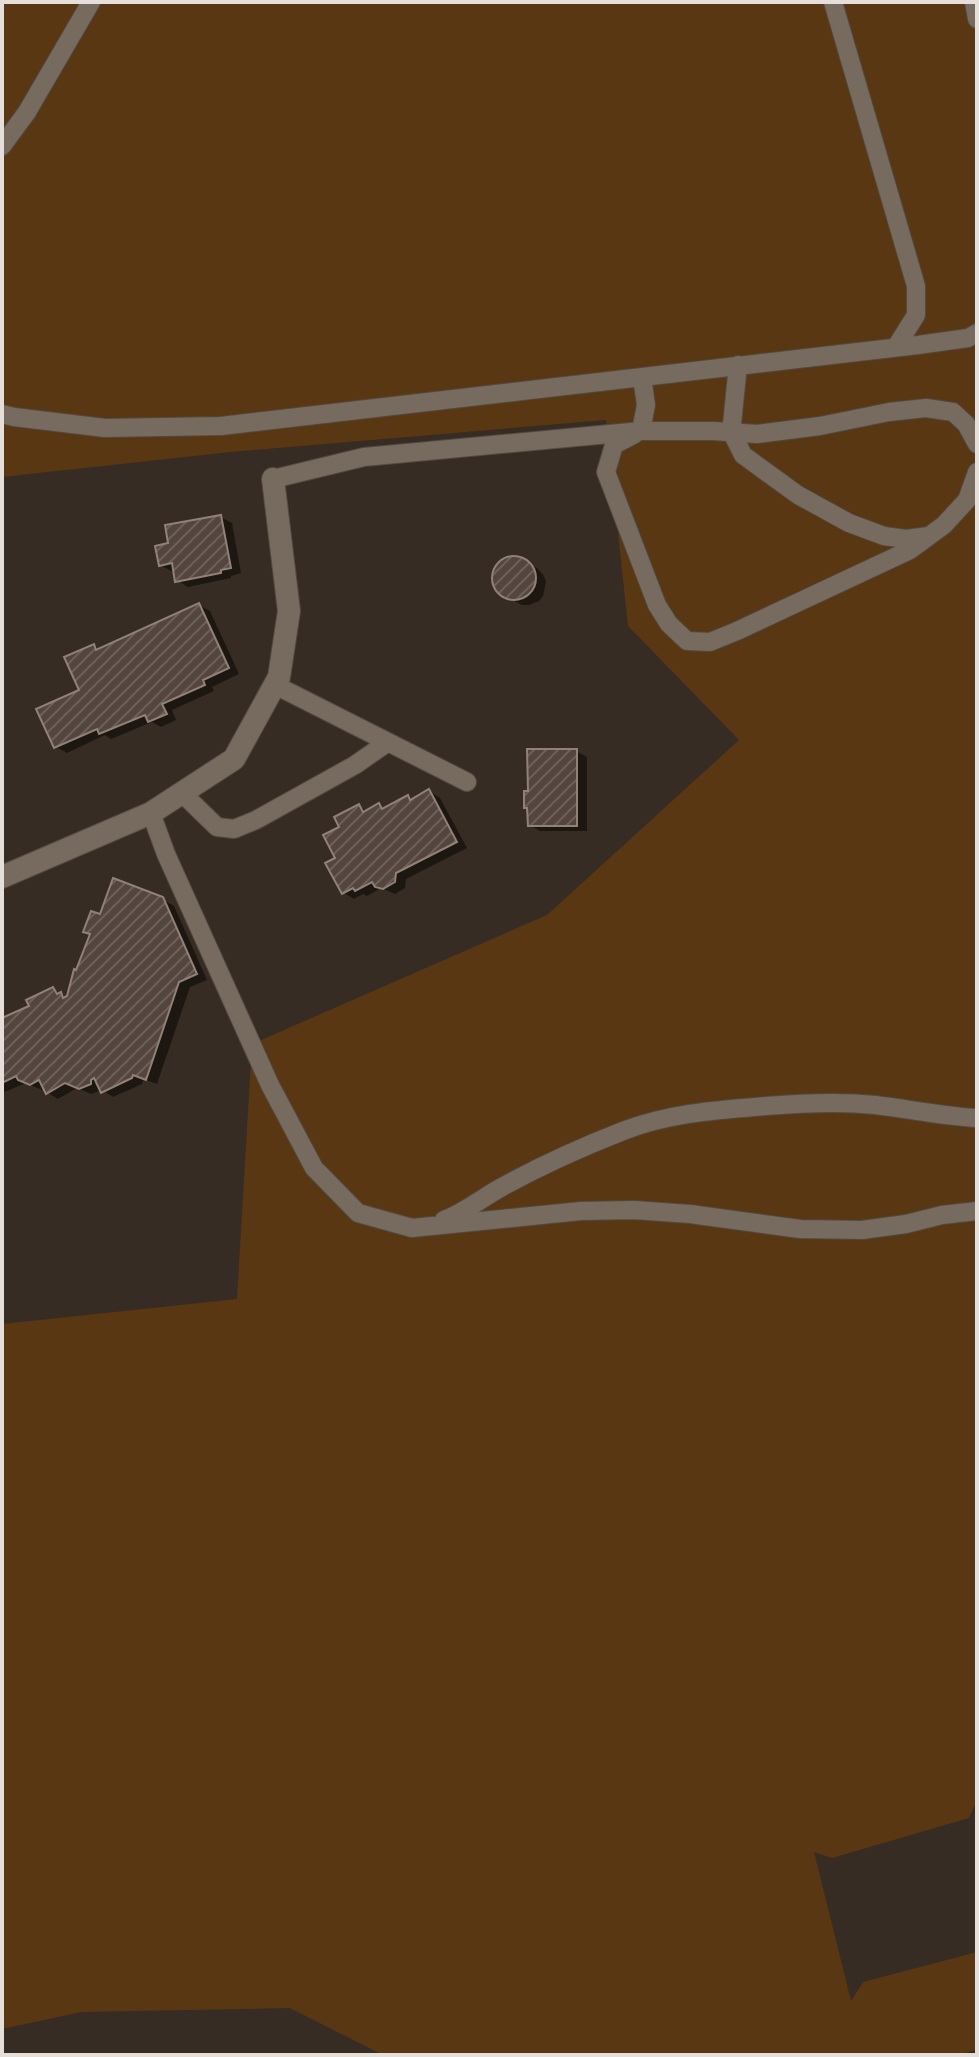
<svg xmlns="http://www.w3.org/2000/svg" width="979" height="2057" font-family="'Nunito Sans',sans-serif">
  <defs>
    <pattern id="building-hatch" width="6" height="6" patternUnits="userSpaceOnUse" patternTransform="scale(2)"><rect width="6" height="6" fill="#54463e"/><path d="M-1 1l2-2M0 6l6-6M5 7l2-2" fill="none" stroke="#6d6059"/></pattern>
  </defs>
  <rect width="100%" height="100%" fill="#372c23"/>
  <path fill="#593712" d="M2,2H977V1799L969,1818L832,1858L814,1852L851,2001L863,1982L977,1952V2050L956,2055H383L290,2008L81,2012L2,2029V1324L237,1299L252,1044L547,915L739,740L628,626L606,420L231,452L2,477Z"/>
  <path fill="#0007" d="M221,517L232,523L241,573L231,576V578L188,587L177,580L175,570L171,571L160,565L171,545Z
    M514,558L537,568L544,576L546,582L543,596L539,601L529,605H522L501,594L494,581V574L497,567L508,559Z
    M199,605L210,611L239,674L212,687L214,691L172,710L176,720L161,727L152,722L111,739L105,735L67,753L56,747L82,691L94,646L100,650Z
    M576,751L587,757V831H540L529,825V809L526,807L530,793Z
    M429,791L440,798L467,848L406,879L405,888L395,894L381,888L367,896L363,894L354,899L344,893L338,859L342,828L359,806L368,812L379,805L386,809L408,798L413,801Z
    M162,899L174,906L207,980L190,987L157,1084L144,1079L142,1084L113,1097L102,1090L91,1094L77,1088L58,1099L48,1093L45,1088L42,1090L26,1083L2,1093V1020L31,1007L53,989L68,999L101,916Z"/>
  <path fill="url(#building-hatch)" stroke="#918178" stroke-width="2" d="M221,515L231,568L221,570V573L175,582L172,563L159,566L155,546L168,543L165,525Z
    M492 578a22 22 0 1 1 44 0a22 22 0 1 1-44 0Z
    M199,603L229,668L203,680L205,685L162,704L167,714L148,722L145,715L99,734L97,729L54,748L36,709L79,690L64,657L94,644L96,650Z
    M527,749H577V826H528L527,808H524V791H528Z
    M429,789L457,842L396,873L395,882L383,889L375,887L372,882L355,891L353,888L342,894L325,863L335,858L323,835L339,827L334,817L359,804L363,812L379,803L382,809L408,795L410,800Z
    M113,878L163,897L197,974L179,982L146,1080L133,1075L132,1078L101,1093L94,1078L91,1080V1084L79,1089L65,1083L46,1094L39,1080L30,1085L18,1080L16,1076L2,1083V1018L29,1006L26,1000L53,987L57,994L61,992L63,998L67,996L74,969L76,970L90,934L83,932L91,911L100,914Z"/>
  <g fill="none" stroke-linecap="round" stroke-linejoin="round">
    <defs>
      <path id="service" d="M833,2L916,286V315L896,347
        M974,2L977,19
        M2,146L27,112L91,2
        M738,365L732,424V433L743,455L798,495L849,523L884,536L906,539L929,536
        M2,414L14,417L105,428L221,426L918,345L968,338L977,333
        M641,431L646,405L642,377
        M635,434L614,445L606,472L657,605L669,624L687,641L710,642L737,631L910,550L944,525L967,500L977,472
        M273,479L364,457L641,431H713L757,434L820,426L889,412L926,408L953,412L966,424L977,444
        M275,685L467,782
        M182,793L217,827L234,829L256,820L355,765L388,742
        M151,813L166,854L270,1085L314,1168L358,1213L412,1228L581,1211L634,1210L690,1214L800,1229L862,1230L906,1224L942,1215L977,1211
        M444,1220C465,1212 482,1198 502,1187C540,1166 582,1147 623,1131C669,1113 717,1110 766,1106C802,1103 839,1101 875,1105C909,1109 942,1116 977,1118"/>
      <path id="minor" d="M2,877L151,813L234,759L279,677L289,611L273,479"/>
    </defs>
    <use href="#service" stroke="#524a41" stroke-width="20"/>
    <use href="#minor" stroke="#524a41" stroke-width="24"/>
    <use href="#service" stroke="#776b60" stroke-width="18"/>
    <use href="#minor" stroke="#776b60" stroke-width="22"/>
  </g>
  <rect width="979" height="2057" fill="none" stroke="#e6dfd9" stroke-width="8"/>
</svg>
